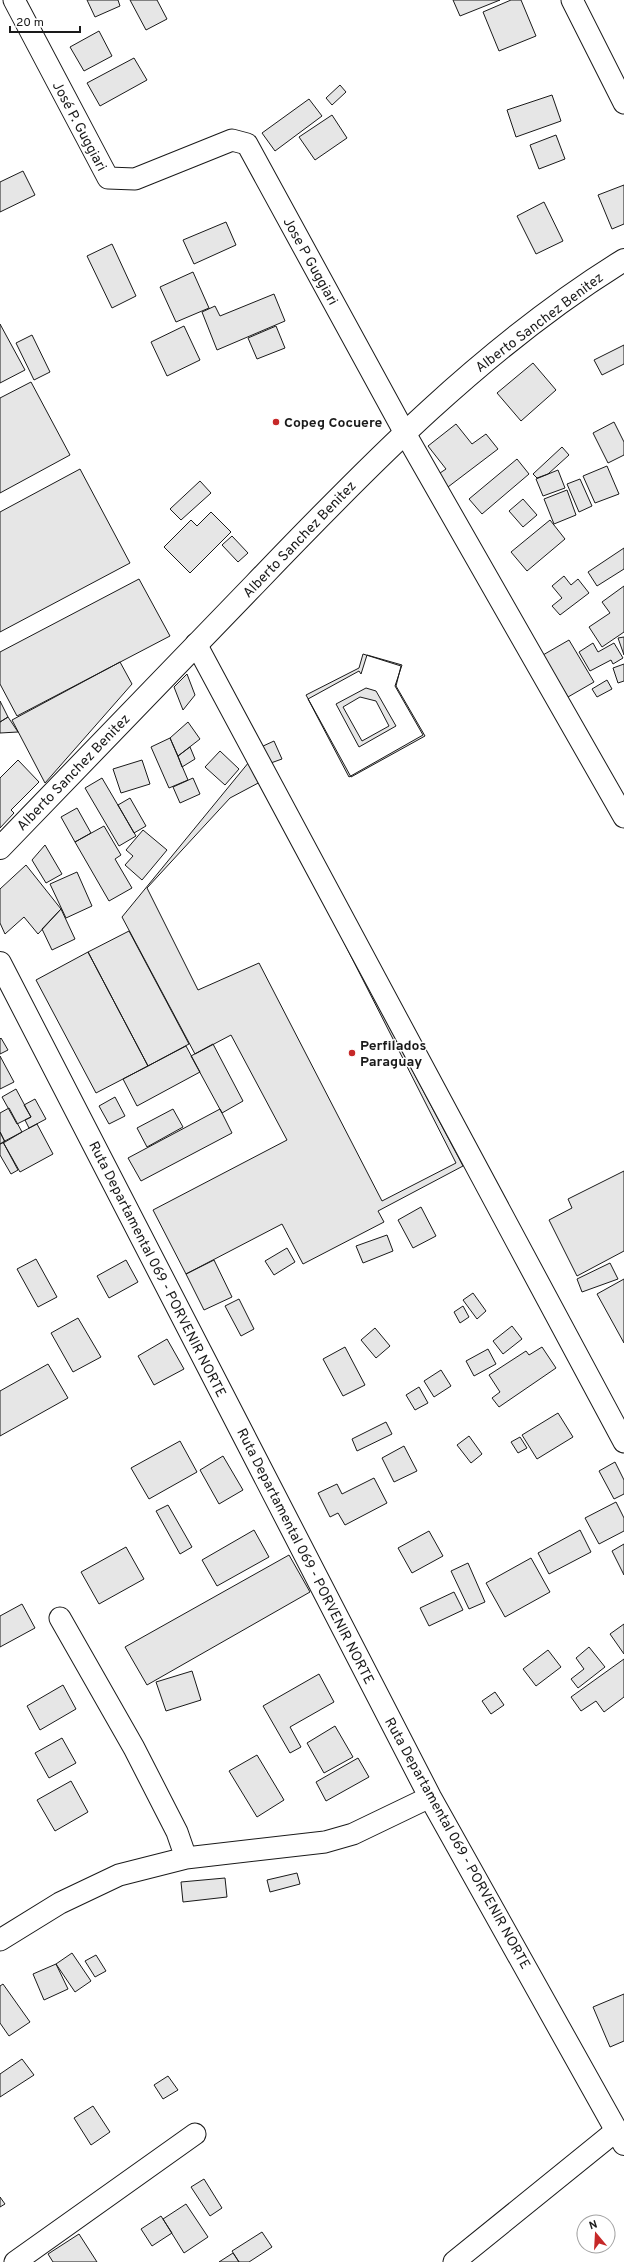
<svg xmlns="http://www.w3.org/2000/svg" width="624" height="2262" font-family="Overpass,sans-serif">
  <rect width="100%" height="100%" fill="#fff"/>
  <path fill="#e6e6e6" stroke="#1a1a1a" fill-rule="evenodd" d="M87,0H118L120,6L95,17Z
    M130,0H157L167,19L146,30Z
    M453,0H500L460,16Z
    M511,0H521L536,36L499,51L483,12Z
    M99,31L112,56L84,71L70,47Z
    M134,58L147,80L100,106L87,83Z
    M340,85L346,92L332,105L326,98Z
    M552,95L561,121L516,137L507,110Z
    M309,99L322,116L275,151L262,133Z
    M332,115L347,138L315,160L299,137Z
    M556,135L565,159L539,169L530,145Z
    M23,171L35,195L0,212V182Z
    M624,185V224L612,229L598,195Z
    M544,202L563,241L536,254L517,216Z
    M226,222L236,245L194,264L183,240Z
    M112,244L136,296L112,308L87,256Z
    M193,272L209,308L176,322L160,287Z
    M274,294L285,321L217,350L202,312L215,306L220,316Z
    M0,324L25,370L0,383Z
    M184,326L200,360L167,376L151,342Z
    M276,326L285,348L257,359L248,338Z
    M32,335L50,372L34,380L16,343Z
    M624,345V364L602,375L594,360Z
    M533,363L556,390L521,421L497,393Z
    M31,382L70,455L0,493V398Z
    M614,422L624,442V455L608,463L593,433Z
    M456,424L472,444L486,434L498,449L444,490L434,477L446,469L428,446Z
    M562,447L569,455L548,474L537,478L533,474Z
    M517,459L529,474L482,514L469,499Z
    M607,466L619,494L595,503L583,476Z
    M80,469L130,563L0,632V512Z
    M558,470L565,488L543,496L536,479Z
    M580,479L592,506L579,512L567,484Z
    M200,481L211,493L181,520L170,509Z
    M567,490L576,515L554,524L544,499Z
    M523,499L537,515L523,527L509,511Z
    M211,512L231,532L190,573L164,547L191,520L197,526Z
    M550,520L565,539L527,571L511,552Z
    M232,536L248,553L238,562L222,545Z
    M624,548V569L597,586L588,572Z
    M564,576L571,585L578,579L589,593L560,615L552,606L562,598L552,586Z
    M139,579L170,636L17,716L0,684V652Z
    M624,586V632L602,647L589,627L610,613L602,602Z
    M624,637V655L618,638Z
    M569,640L594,682L568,697L543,655Z
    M593,643L598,652L614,643L623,658L613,664L611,660L590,671L579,652Z
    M363,654L401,666L396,686L425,736L351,777L306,695L359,668ZM360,697L376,701L389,726L362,741L343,707Z
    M367,655L402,665L395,686L423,735L349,777L308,699L359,671L361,674ZM366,688L376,691L396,726L359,747L336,704Z
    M120,662L132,684L45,783L12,720Z
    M624,664V681L618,683L613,668Z
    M187,674L195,695L183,710L174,687Z
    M607,680L612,689L597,697L592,689Z
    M0,701L8,717L0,722Z
    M8,717L18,732L0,733V722Z
    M188,722L200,739L178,756L170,738Z
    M170,738L188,780L169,788L151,747Z
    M274,741L282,759L268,764L261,747Z
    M190,747L195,759L182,767L178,756Z
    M220,751L239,769L225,785L205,767Z
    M18,760L39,782L11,810L14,813L0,828V778Z
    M142,760L150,784L121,793L113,769Z
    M249,762L463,1166L378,1211L384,1222L303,1264L282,1224L186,1274L153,1210L287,1140L231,1035L195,1054L122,917Z
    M102,778L136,836L119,846L85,788Z
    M193,778L200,794L180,803L173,787Z
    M262,781L456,1163L382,1201L259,963L198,990L147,888L230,798Z
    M130,798L146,826L134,833L118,805Z
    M77,808L91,833L75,842L61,817Z
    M104,826L121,855L115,859L132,888L109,901L75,842Z
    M143,830L167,850L142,880L125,865L133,856L126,850Z
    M45,845L62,874L46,883L32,860Z
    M26,865L61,909L38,934L24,917L5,934L0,923V889Z
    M77,872L92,906L66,918L50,884Z
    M61,909L75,939L52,950L42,929Z
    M129,931L189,1044L148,1066L88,952Z
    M88,952L148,1066L96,1093L36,980Z
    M1,1038L8,1050L0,1054V1039Z
    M213,1044L243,1101L222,1113L191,1056Z
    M186,1046L200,1072L137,1106L123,1079Z
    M0,1056L14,1082L0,1089Z
    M16,1089L31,1117L17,1124L2,1097Z
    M115,1097L125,1116L109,1124L99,1106Z
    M35,1099L46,1119L29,1128L25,1120L31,1117L24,1105Z
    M9,1108L22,1132L5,1142L0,1132V1113Z
    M173,1109L183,1127L147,1147L137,1128Z
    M220,1109L232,1133L141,1181L128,1158Z
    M37,1124L53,1154L20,1172L3,1142Z
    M0,1132L5,1142L0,1144Z
    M3,1142L18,1170L11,1174L0,1155V1144Z
    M624,1171V1251L577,1276L549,1220L572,1208L568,1199Z
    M421,1207L436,1236L413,1248L398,1220Z
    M387,1235L393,1251L363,1263L356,1246Z
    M287,1248L295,1262L274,1275L265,1261Z
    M36,1259L57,1297L38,1307L17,1269Z
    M126,1260L138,1282L109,1298L97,1276Z
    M214,1260L232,1297L204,1310L186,1274Z
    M610,1263L618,1279L582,1292L577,1279Z
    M624,1279V1343L597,1294Z
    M473,1293L486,1311L477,1319L463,1300Z
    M239,1299L254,1329L241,1336L225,1306Z
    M463,1306L469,1317L460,1323L454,1312Z
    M78,1318L101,1357L73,1372L51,1333Z
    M512,1326L522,1339L503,1354L493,1341Z
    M375,1328L390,1346L376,1358L361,1340Z
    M167,1339L184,1369L154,1385L138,1356Z
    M345,1347L365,1385L343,1396L323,1359Z
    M542,1347L556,1368L499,1407L492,1398L500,1392L489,1375L526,1351L529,1355Z
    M488,1349L496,1364L474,1376L466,1361Z
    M48,1364L68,1398L0,1436V1391Z
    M441,1370L451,1386L434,1397L424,1381Z
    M419,1387L428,1403L415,1410L406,1395Z
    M558,1413L573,1437L537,1459L522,1435Z
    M386,1422L392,1434L357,1451L352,1439Z
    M469,1436L482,1454L471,1463L457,1445Z
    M520,1437L527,1448L518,1453L511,1442Z
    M180,1441L197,1472L149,1499L131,1468Z
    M404,1446L417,1471L394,1482L382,1458Z
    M223,1456L243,1490L219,1504L200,1470Z
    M615,1462L624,1480V1494L614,1499L599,1471Z
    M374,1478L387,1503L345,1525L338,1513L330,1517L318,1493L337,1484L342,1494Z
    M616,1502L624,1518V1531L599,1544L585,1518Z
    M168,1505L192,1547L180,1554L156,1511Z
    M254,1530L269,1557L217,1586L202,1560Z
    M580,1530L591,1552L549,1574L538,1553Z
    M429,1531L443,1556L412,1573L398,1548Z
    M624,1544V1575L612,1551Z
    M126,1547L144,1579L99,1604L81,1572Z
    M289,1555L310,1592L147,1685L125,1647Z
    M531,1558L550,1592L505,1617L486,1583Z
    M468,1563L485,1602L469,1609L451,1571Z
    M454,1592L463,1610L429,1626L420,1608Z
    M22,1604L35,1628L0,1647V1616Z
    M624,1624V1654L610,1634Z
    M589,1647L605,1667L578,1688L571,1679L584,1669L576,1658Z
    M548,1650L561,1667L536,1686L523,1669Z
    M624,1659V1697L604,1712L596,1701L581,1711L571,1697Z
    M192,1671L201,1700L166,1711L156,1682Z
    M319,1674L334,1702L290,1727L301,1747L290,1753L263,1706Z
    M63,1685L76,1709L40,1730L27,1706Z
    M495,1692L504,1705L491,1714L482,1701Z
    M335,1726L353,1757L324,1773L307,1743Z
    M62,1738L76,1763L49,1778L35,1753Z
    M257,1755L284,1800L257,1817L229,1771Z
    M358,1758L369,1777L326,1801L316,1782Z
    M71,1781L88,1812L55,1831L37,1800Z
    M297,1873L300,1884L270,1892L267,1880Z
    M225,1878L227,1897L183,1902L181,1882Z
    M72,1953L91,1981L75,1992L56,1964Z
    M96,1955L106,1971L95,1977L85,1961Z
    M56,1964L68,1989L44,2000L33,1974Z
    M3,1984L30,2022L9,2036L0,2023V1986Z
    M624,1994V2041L610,2047L593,2007Z
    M22,2059L34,2075L0,2097V2074Z
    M168,2076L178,2090L163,2099L154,2085Z
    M93,2106L110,2132L91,2145L74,2118Z
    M204,2179L222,2208L210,2216L191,2187Z
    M0,2197L5,2204L0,2207Z
    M186,2204L208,2237L184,2253L163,2219Z
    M161,2216L172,2233L152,2246L141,2229Z
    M262,2232L272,2247L249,2262H239L232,2251Z
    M79,2234L97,2262H53L48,2254Z
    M233,2253L239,2262H219Z"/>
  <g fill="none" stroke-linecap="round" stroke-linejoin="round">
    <defs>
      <path id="street" d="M14,0L108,178L135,179L232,140L247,144L406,435L624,817
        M572,0L624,103
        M196,644L624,1442
        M60,1618L134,1748L177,1832L186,1858
        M0,1940L60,1903L119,1875L186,1858L325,1842L353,1834L430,1797
        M15,2262L195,2134
        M454,2262L617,2130"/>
      <path id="secondary" d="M0,848C85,760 170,672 255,584C367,467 486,345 624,260
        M0,963L430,1797L624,2144"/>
    </defs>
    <use href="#street" stroke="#1a1a1a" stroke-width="23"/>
    <use href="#secondary" stroke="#1a1a1a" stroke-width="24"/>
    <use href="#street" stroke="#fff" stroke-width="21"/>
    <use href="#secondary" stroke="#fff" stroke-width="22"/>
  </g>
  <g fill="#c62828" stroke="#fff" stroke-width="1.5">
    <circle cx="276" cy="422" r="4"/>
    <circle cx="352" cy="1053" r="4"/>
  </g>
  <g text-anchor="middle" stroke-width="3" stroke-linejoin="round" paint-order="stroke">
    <g font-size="14" fill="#1a1a1a" stroke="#fff">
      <text transform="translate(80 126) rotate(62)" y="5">José P. Guggiari</text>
      <text transform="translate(311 261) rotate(61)" y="5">Jose P Guggiari</text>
      <text transform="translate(539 322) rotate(-37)" y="5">Alberto Sanchez Benitez</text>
      <text transform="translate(299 539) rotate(-46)" y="5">Alberto Sanchez Benitez</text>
      <text transform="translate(73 772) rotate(-46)" y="5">Alberto Sanchez Benitez</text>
      <text transform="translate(158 1269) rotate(63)" y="5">Ruta Departamental 069 - PORVENIR NORTE</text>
      <text transform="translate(306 1556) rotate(63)" y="5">Ruta Departamental 069 - PORVENIR NORTE</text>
      <text transform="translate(458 1843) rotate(61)" y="5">Ruta Departamental 069 - PORVENIR NORTE</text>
    </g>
    <g font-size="14" font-weight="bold" fill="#1a1a1a" stroke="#fff" text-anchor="start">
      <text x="284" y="427">Copeg Cocuere</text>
      <text x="360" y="1050">Perfilados<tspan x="360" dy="16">Paraguay</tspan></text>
    </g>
  </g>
  <g transform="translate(596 2234) rotate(342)"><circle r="19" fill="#ffffff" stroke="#a3a3a3"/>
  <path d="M0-3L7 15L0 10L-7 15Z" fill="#c62828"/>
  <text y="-6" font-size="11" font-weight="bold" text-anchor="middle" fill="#1a1a1a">N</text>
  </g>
  <path d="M10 26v6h70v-6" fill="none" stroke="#1a1a1a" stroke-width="2"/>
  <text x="16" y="26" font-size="12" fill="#1a1a1a" stroke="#ffffff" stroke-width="3" paint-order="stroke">20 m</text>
</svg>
